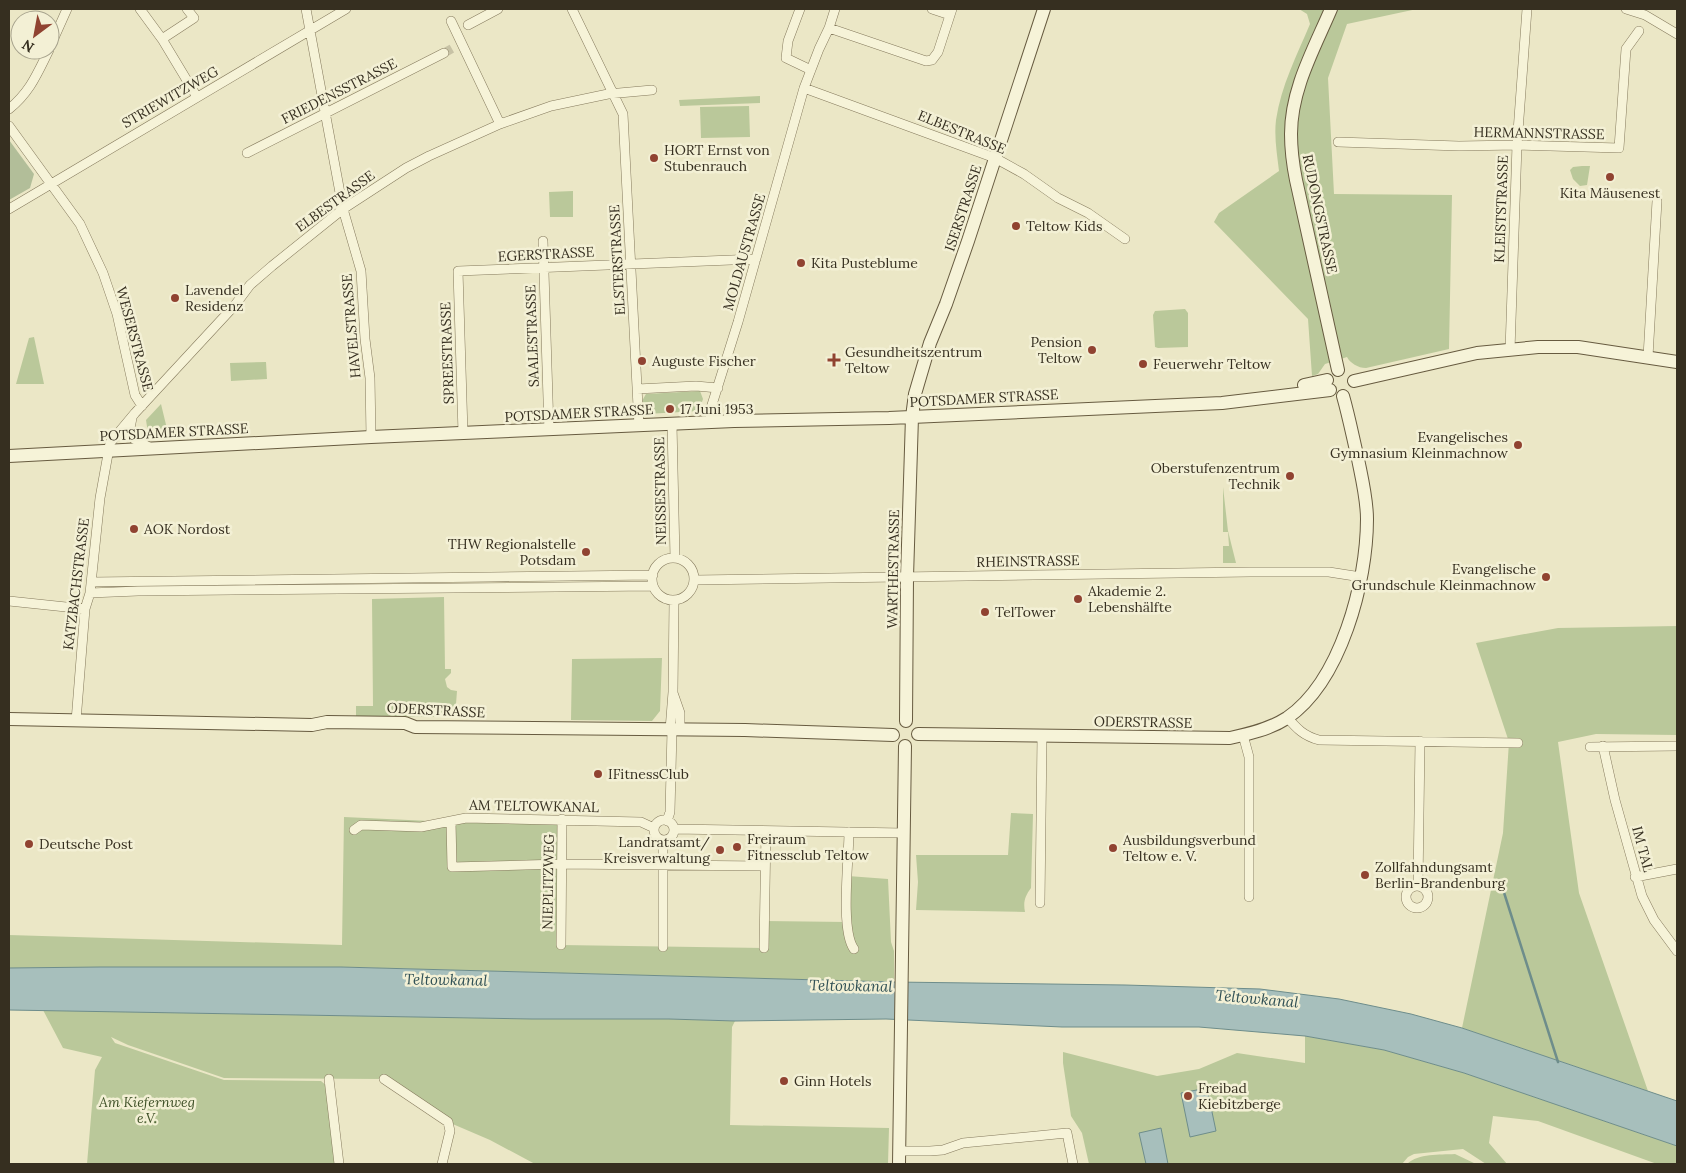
<svg xmlns="http://www.w3.org/2000/svg" width="1686" height="1173" font-family="Lora,serif">
  <rect width="100%" height="100%" fill="#ebe7c6"/>
  <path fill="#bac89a" d="M1299,9H1417L1347,24L1328,78L1334,194L1452,195L1449,349L1366,368C1358,368 1350,363 1347,357L1325,364L1318,374L1312,376L1308,319L1214,222L1219,213L1279,171C1277,154 1274,137 1276,120C1281,86 1297,55 1310,24L1307,14Z
    M760,96V103L680,106L679,100Z
    M749,106L750,137L701,138L700,107Z
    M1582,166H1590L1587,185L1580,186L1573,179L1570,170L1573,167Z
    M573,191V217H550L549,192Z
    M1185,309L1188,313V347L1158,348L1155,347L1153,315L1155,311Z
    M34,337L44,384H16L29,338Z
    M266,362L267,379L231,381L230,363Z
    M700,391L703,399L699,411L646,414L642,401L646,394Z
    M161,404L168,433H148L146,420Z
    M1223,487L1228,531L1236,563H1223V546H1229L1228,532H1223Z
    M444,597L445,669H451V673L445,679L447,687L451,690L457,691L455,717L356,716V706H373L372,599Z
    M1677,626V735L1596,734L1558,742L1579,893L1648,1091L1462,1028L1503,833L1509,742L1476,643L1558,628Z
    M662,658L660,711L652,721L571,720L572,659Z
    M1011,813L1033,814L1031,888C1025,896 1023,902 1025,912L916,910L918,882L916,855H1008Z
    M344,817L451,822L562,819L561,945L764,948V921L847,922L848,876L888,879L891,942L894,951V982L341,967L9,968V935L342,945Z
    M43,1010L532,1019H669L735,1021L732,1027L730,1125L889,1128L888,1164H535L490,1140L448,1122L384,1079L224,1078L128,1045L111,1037L115,1043L224,1080L321,1081L328,1087L337,1164H87L95,1070L102,1057L63,1048Z
    M1305,1036L1384,1050L1464,1073L1677,1146V1164H1657L1538,1121L1493,1116L1489,1143L1507,1164H1486L1463,1149L1414,1154L1408,1157L1402,1164H1089L1082,1133L1071,1116L1063,1063V1052L1157,1076L1199,1069L1237,1053L1305,1063Z
    M1455,1154L1476,1164H1407C1419,1153 1439,1155 1455,1154Z"/>
  <path fill="#b2be99" d="M9,140L34,174L30,188L9,200Z"/>
  <path fill="#a7bfbc" stroke="#6e8d8b" d="M100,967H341L894,982L1125,985L1260,989L1339,999L1411,1014L1462,1028L1677,1101V1146L1464,1073L1384,1050L1305,1036L1199,1027H1062L886,1019L735,1021L669,1019H532L9,1010V968Z
    M1207,1088L1216,1131L1190,1137L1181,1093Z
    M1161,1128L1168,1164H1146L1139,1133Z"/>
  <g fill="none" stroke-linecap="round" stroke-linejoin="round">
    <path stroke="#6e8d8b" stroke-width="2.5" d="M1500,880L1558,1062"/>
    <path stroke="#c7c2a5" stroke-width="9" stroke-dasharray="9 4.5" stroke-linecap="butt" d="M444,53L453,48"/>
    <defs>
      <path id="street" d="M140,9L162,39L197,97
        M306,9L343,209L361,271L365,339L370,378L371,437
        M572,9L623,114L639,426
        M800,9L788,41L786,58L811,70
        M932,9L950,15
        M1626,9L1645,15L1677,34
        M451,21L500,124
        M468,25L498,9
        M829,28L926,61L932,60L938,52L952,9
        M162,39L194,18L187,9
        M50,47L67,9
        M804,88L995,158L1024,174L1058,198L1088,213L1125,239
        M9,109C30,92 37,74 49,50
        M9,126L80,224L103,273L117,314L135,395L142,406
        M1338,142L1459,146L1517,145L1619,148L1626,49L1639,31
        M247,153L444,53
        M9,209L346,9
        M543,241L549,430
        M1510,350L1517,145L1527,9
        M1648,357L1657,201
        M637,389L696,386L718,388
        M132,418L129,433L134,439L149,447
        M711,422L710,411L738,322L804,88L819,49L829,28L835,9
        M672,424L675,558
        M463,433L458,271L756,259
        M652 579a21 21 0 1 1 42 0a21 21 0 1 1-42 0Z
        M695,580L1250,572H1329L1361,577
        M91,582L653,575
        M90,593L138,591L653,586
        M9,601L85,609
        M673,693L680,713V730
        M1287,717C1297,729 1304,736 1319,740L1518,743
        M76,721L85,609L90,593L100,498L110,443L135,413L235,305L250,285L272,266L343,209L406,168L429,156L500,124L551,106L608,94L652,90
        M670,730L673,692L674,601
        M1243,735L1249,757V897
        M1603,746L1615,800L1642,896L1654,920L1677,951
        M1590,747L1677,746
        M654 830a10 10 0 1 1 20 0a10 10 0 1 1-20 0Z
        M667,821L670,812L672,730
        M451,822L452,867L561,864L765,866
        M674,829L903,833
        M354,830L361,825L421,827L466,818L641,822L654,828
        M849,832C849,858 840,930 854,949
        M1635,877L1677,869
        M1418,886L1420,741
        M1406 897a11 11 0 1 1 22 0a11 11 0 1 1-22 0Z
        M1040,903L1042,736
        M561,945L562,819
        M663,947V840
        M764,948L766,831
        M329,1079L339,1164
        M384,1079L448,1122L450,1131L442,1164
        M899,1151H930L943,1150L963,1143L1067,1133L1073,1164"/>
      <path id="secondary" d="M1331,9C1314,49 1291,89 1291,134C1291,150 1293,165 1296,180L1338,370
        M1354,381L1477,353L1538,347H1578L1677,362
        M1304,385L1327,380
        M9,456L371,437L734,421L889,418L1222,403L1330,390
        M9,719L312,725L327,722L405,723L415,727L745,730L893,735
        M906,721L907,577L912,417L915,394L930,343L946,304L968,241L1044,9
        M918,734L1230,738C1249,734 1270,729 1287,718C1341,681 1367,582 1367,519C1367,499 1362,479 1358,459C1353,438 1349,417 1343,396
        M899,1164L905,746"/>
    </defs>
    <use href="#street" stroke="#857a5d" stroke-width="10"/>
    <use href="#secondary" stroke="#675b40" stroke-width="14"/>
    <use href="#street" stroke="#f6f3d8" stroke-width="9"/>
    <use href="#secondary" stroke="#f6f3d8" stroke-width="12"/>
  </g>
  <g fill="#904331" stroke="#f3f0d5" stroke-width="2">
    <circle cx="654" cy="158" r="5"/>
    <circle cx="1610" cy="177" r="5"/>
    <circle cx="1016" cy="226" r="5"/>
    <circle cx="801" cy="263" r="5"/>
    <circle cx="175" cy="298" r="5"/>
    <circle cx="1092" cy="350" r="5"/>
    <path d="M831.5 352.5h5v5h5v5h-5v5h-5v-5h-5v-5h5z"/>
    <circle cx="642" cy="361" r="5"/>
    <circle cx="1143" cy="364" r="5"/>
    <circle cx="670" cy="409" r="5"/>
    <circle cx="1518" cy="445" r="5"/>
    <circle cx="1290" cy="476" r="5"/>
    <circle cx="134" cy="529" r="5"/>
    <circle cx="586" cy="552" r="5"/>
    <circle cx="1546" cy="577" r="5"/>
    <circle cx="1078" cy="599" r="5"/>
    <circle cx="985" cy="612" r="5"/>
    <circle cx="598" cy="774" r="5"/>
    <circle cx="29" cy="844" r="5"/>
    <circle cx="737" cy="847" r="5"/>
    <circle cx="1113" cy="848" r="5"/>
    <circle cx="720" cy="850" r="5"/>
    <circle cx="1365" cy="875" r="5"/>
    <circle cx="784" cy="1081" r="5"/>
    <circle cx="1188" cy="1096" r="5"/>
  </g>
  <g text-anchor="middle" stroke-width="5" stroke-linejoin="round" paint-order="stroke">
    <g font-size="14" fill="#362f20" stroke="#f3f0d5">
      <text transform="translate(339 91) rotate(-27)" y="5">FRIEDENSSTRASSE</text>
      <text transform="translate(170 97) rotate(-30)" y="5">STRIEWITZWEG</text>
      <text transform="translate(962 132) rotate(22)" y="5">ELBESTRASSE</text>
      <text transform="translate(1539 133) rotate(1)" y="5">HERMANNSTRASSE</text>
      <text transform="translate(335 201) rotate(-36)" y="5">ELBESTRASSE</text>
      <text transform="translate(963 208) rotate(-72)" y="5">ISERSTRASSE</text>
      <text transform="translate(1501 209) rotate(-88)" y="5">KLEISTSTRASSE</text>
      <text transform="translate(1320 214) rotate(78)" y="5">RUDONGSTRASSE</text>
      <text transform="translate(744 252) rotate(-74)" y="5">MOLDAUSTRASSE</text>
      <text transform="translate(546 254) rotate(-3)" y="5">EGERSTRASSE</text>
      <text transform="translate(617 260) rotate(-93)" y="5">ELSTERSTRASSE</text>
      <text transform="translate(351 326) rotate(-95)" y="5">HAVELSTRASSE</text>
      <text transform="translate(532 336) rotate(-92)" y="5">SAALESTRASSE</text>
      <text transform="translate(135 339) rotate(75)" y="5">WESERSTRASSE</text>
      <text transform="translate(447 353) rotate(-92)" y="5">SPREESTRASSE</text>
      <text transform="translate(984 398) rotate(-3)" y="5">POTSDAMER STRASSE</text>
      <text transform="translate(579 413) rotate(-3)" y="5">POTSDAMER STRASSE</text>
      <text transform="translate(174 432) rotate(-3)" y="5">POTSDAMER STRASSE</text>
      <text transform="translate(660 491) rotate(-91)" y="5">NEISSESTRASSE</text>
      <text transform="translate(1028 561) rotate(-1)" y="5">RHEINSTRASSE</text>
      <text transform="translate(893 569) rotate(-89)" y="5">WARTHESTRASSE</text>
      <text transform="translate(76 584) rotate(-83)" y="5">KATZBACHSTRASSE</text>
      <text transform="translate(436 710) rotate(3)" y="5">ODERSTRASSE</text>
      <text transform="translate(1143 722) rotate(1)" y="5">ODERSTRASSE</text>
      <text transform="translate(534 806) rotate(1)" y="5">AM TELTOWKANAL</text>
      <text transform="translate(1643 849) rotate(75)" y="5">IM TAL</text>
      <text transform="translate(548 882) rotate(-89)" y="5">NIEPLITZWEG</text>
    </g>
    <g font-size="14" fill="#362f20" stroke="#f3f0d5" text-anchor="start">
      <text x="664" y="155">HORT Ernst von<tspan x="664" dy="16">Stubenrauch</tspan></text>
      <text x="1610" y="198" text-anchor="middle">Kita Mäusenest</text>
      <text x="1026" y="231">Teltow Kids</text>
      <text x="811" y="268">Kita Pusteblume</text>
      <text x="185" y="295">Lavendel<tspan x="185" dy="16">Residenz</tspan></text>
      <text x="1082" y="347" text-anchor="end">Pension<tspan x="1082" dy="16">Teltow</tspan></text>
      <text x="845" y="357">Gesundheitszentrum<tspan x="845" dy="16">Teltow</tspan></text>
      <text x="652" y="366">Auguste Fischer</text>
      <text x="1153" y="369">Feuerwehr Teltow</text>
      <text x="680" y="414">17 Juni 1953</text>
      <text x="1508" y="442" text-anchor="end">Evangelisches<tspan x="1508" dy="16">Gymnasium Kleinmachnow</tspan></text>
      <text x="1280" y="473" text-anchor="end">Oberstufenzentrum<tspan x="1280" dy="16">Technik</tspan></text>
      <text x="144" y="534">AOK Nordost</text>
      <text x="576" y="549" text-anchor="end">THW Regionalstelle<tspan x="576" dy="16">Potsdam</tspan></text>
      <text x="1536" y="574" text-anchor="end">Evangelische<tspan x="1536" dy="16">Grundschule Kleinmachnow</tspan></text>
      <text x="1088" y="596">Akademie 2.<tspan x="1088" dy="16">Lebenshälfte</tspan></text>
      <text x="995" y="617">TelTower</text>
      <text x="608" y="779">IFitnessClub</text>
      <text x="747" y="844">Freiraum<tspan x="747" dy="16">Fitnessclub Teltow</tspan></text>
      <text x="1123" y="845">Ausbildungsverbund<tspan x="1123" dy="16">Teltow e. V.</tspan></text>
      <text x="710" y="847" text-anchor="end">Landratsamt/<tspan x="710" dy="16">Kreisverwaltung</tspan></text>
      <text x="39" y="849">Deutsche Post</text>
      <text x="1375" y="872">Zollfahndungsamt<tspan x="1375" dy="16">Berlin-Brandenburg</tspan></text>
      <text x="794" y="1086">Ginn Hotels</text>
      <text x="1198" y="1093">Freibad<tspan x="1198" dy="16">Kiebitzberge</tspan></text>
    </g>
    <g font-size="14" font-style="italic" fill="#3f5128" stroke="#f3f0d5">
      <text x="147" y="1107">Am Kiefernweg<tspan x="147" dy="16">e.V.</tspan></text>
    </g>
    <g font-size="15" font-style="italic" fill="#305055" stroke="#f3f0d5">
      <text transform="translate(446 980) rotate(1)" y="5">Teltowkanal</text>
      <text transform="translate(851 986) rotate(1)" y="5">Teltowkanal</text>
      <text transform="translate(1257 999) rotate(5)" y="5">Teltowkanal</text>
    </g>
  </g>
  <rect width="1686" height="1173" fill="none" stroke="#362f20" stroke-width="20"/>
  <g transform="translate(35 35) rotate(212)"><circle r="24" fill="#f3f0d5" stroke="#a7a38d"/>
  <path d="M0-4L9 19L0 12L-9 19Z" fill="#904331"/>
  <text y="-8" font-size="14" font-weight="bold" text-anchor="middle" fill="#362f20">N</text>
  </g>
</svg>
